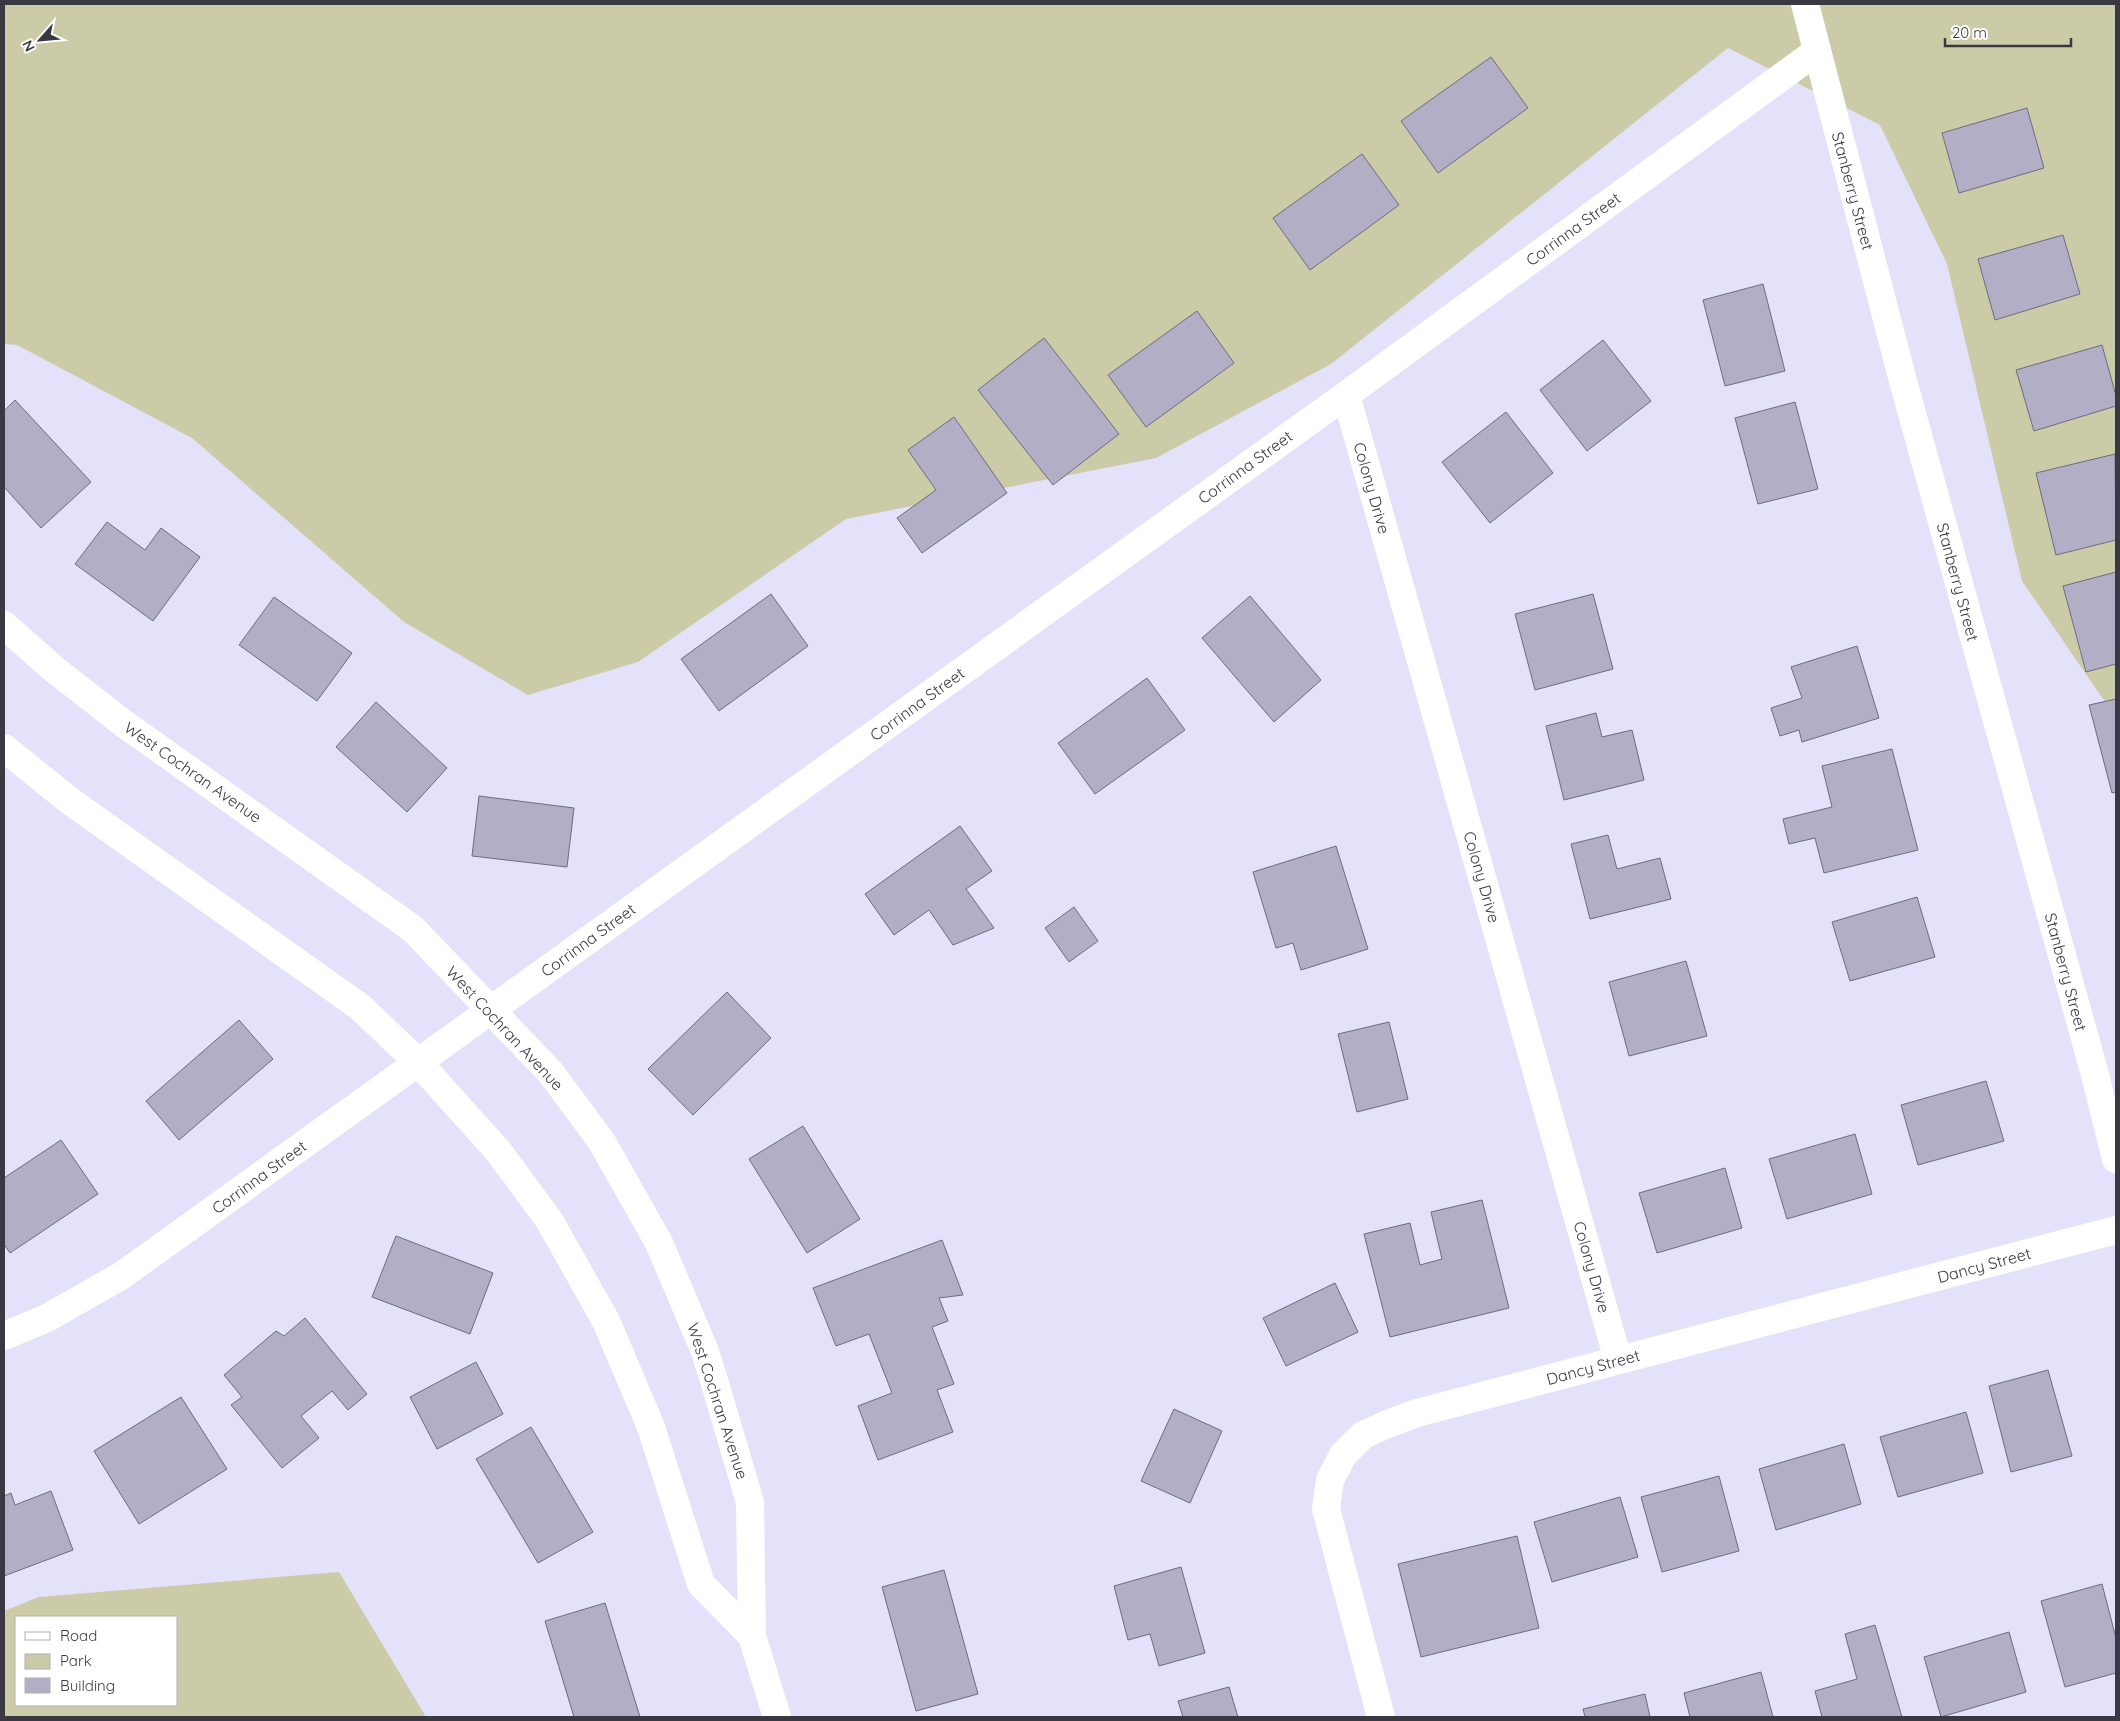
<svg xmlns="http://www.w3.org/2000/svg" width="2120" height="1721" font-family="Quicksand,sans-serif">
  <rect width="100%" height="100%" fill="#e4e1fa"/>
  <path fill="#cccba7" fill-rule="evenodd" d="M4,4H2116V718L2022,581L1947,264L1880,125L1728,48L1331,364L1156,458L846,519L638,662L528,695L404,622L192,438L17,345L4,344Z
    M339,1572L426,1717H4V1611L39,1597ZM16,1617H176V1705H16Z"/>
  <path fill="#b1aec6" stroke="#6d6b80" d="M1491,57L1528,108L1438,173L1401,121Z
    M2027,108L2044,168L1959,193L1942,133Z
    M1362,154L1399,205L1310,270L1273,218Z
    M2063,235L2080,294L1995,320L1978,259Z
    M1763,284L1785,371L1725,386L1703,300Z
    M1197,311L1234,363L1146,427L1108,375Z
    M1044,338L1119,434L1053,485L978,390Z
    M1603,340L1651,401L1587,451L1540,390Z
    M2102,345L2116,396V406L2034,431L2016,370Z
    M15,400L91,482L41,528L4,487V411Z
    M1795,402L1818,489L1758,504L1735,418Z
    M1506,412L1553,473L1490,523L1442,462Z
    M954,417L1007,493L922,553L897,518L936,490L908,450Z
    M2115,454L2116,540L2056,555L2036,473Z
    M107,522L145,550L161,528L200,557L153,621L75,564Z
    M2116,572V664L2086,672L2063,586Z
    M771,594L808,646L719,711L681,659Z
    M1593,594L1613,669L1535,690L1515,614Z
    M1250,596L1321,680L1274,722L1202,638Z
    M274,597L352,653L317,701L239,645Z
    M1857,646L1879,718L1802,742L1799,730L1780,736L1771,708L1802,698L1791,667Z
    M1147,678L1185,730L1095,794L1058,743Z
    M2116,699V792L2112,793L2089,705Z
    M376,702L447,768L407,812L336,747Z
    M1596,713L1602,737L1632,730L1644,780L1564,800L1546,726Z
    M1892,749L1918,850L1824,873L1815,838L1789,844L1783,819L1832,807L1822,766Z
    M479,796L574,808L567,867L472,856Z
    M960,826L992,871L966,889L994,928L953,945L929,910L894,935L865,894Z
    M1608,835L1617,869L1660,858L1671,899L1590,919L1571,844Z
    M1336,846L1368,949L1301,970L1293,943L1276,948L1253,872Z
    M1917,897L1935,957L1850,981L1832,922Z
    M1074,907L1098,941L1069,962L1045,928Z
    M1686,961L1707,1036L1629,1056L1609,982Z
    M727,992L771,1038L693,1115L648,1069Z
    M239,1020L273,1059L179,1140L146,1101Z
    M1389,1022L1408,1099L1357,1112L1338,1034Z
    M1986,1081L2004,1141L1918,1165L1901,1105Z
    M803,1126L860,1219L807,1253L749,1159Z
    M1855,1134L1872,1194L1787,1219L1769,1159Z
    M61,1140L98,1194L10,1253L4,1244V1178Z
    M1725,1168L1742,1228L1657,1253L1639,1193Z
    M1482,1200L1509,1308L1390,1337L1364,1234L1410,1223L1420,1265L1442,1259L1431,1212Z
    M396,1236L493,1273L470,1334L372,1297Z
    M942,1240L963,1295L939,1298L948,1321L932,1327L954,1384L937,1390L953,1432L878,1460L858,1406L892,1393L869,1334L836,1346L813,1288Z
    M1335,1283L1358,1332L1286,1366L1263,1318Z
    M305,1318L367,1394L348,1410L332,1391L301,1416L319,1438L282,1468L231,1405L242,1397L224,1375L276,1331L284,1336Z
    M476,1362L503,1414L437,1449L410,1397Z
    M2048,1370L2072,1456L2011,1472L1989,1386Z
    M181,1397L227,1469L139,1524L94,1451Z
    M1174,1409L1222,1431L1190,1503L1141,1481Z
    M1966,1412L1983,1473L1898,1497L1880,1437Z
    M531,1427L593,1532L538,1563L476,1459Z
    M1844,1444L1861,1504L1776,1530L1759,1469Z
    M1719,1476L1739,1551L1662,1572L1641,1497Z
    M51,1491L73,1550L4,1576V1496L11,1493L15,1505Z
    M1620,1497L1638,1557L1552,1582L1534,1522Z
    M1517,1536L1539,1628L1421,1657L1398,1564Z
    M1181,1567L1205,1653L1159,1666L1150,1634L1128,1640L1114,1586Z
    M944,1570L978,1694L916,1711L882,1587Z
    M2102,1584L2116,1638V1673L2065,1687L2041,1601Z
    M605,1603L640,1717H574L545,1621Z
    M1875,1625L1902,1717H1822L1815,1691L1857,1679L1845,1634Z
    M2009,1632L2026,1692L1941,1717L1924,1657Z
    M1761,1672L1773,1717H1690L1684,1693Z
    M1229,1687L1238,1717H1183L1178,1701Z
    M1645,1694L1650,1717H1585L1583,1709Z"/>
  <g fill="none" stroke-linecap="round" stroke-linejoin="round">
    <path stroke="#fff" stroke-width="28" d="M1805,4L1903,381L2094,1071L2116,1159
      M1346,395L1618,1360
      M4,1336L47,1318L121,1276L1346,395L1817,51
      M1381,1717L1326,1509L1330,1480L1343,1455L1363,1435L1390,1423L1417,1413L2116,1230"/>
    <path stroke="#fff" stroke-width="28" d="M4,625L55,670L123,723L413,929L551,1073L602,1142L659,1243L704,1349L713,1377L750,1502L752,1636L777,1717
      M4,748L70,801L360,1007L418,1062L498,1151L549,1220L606,1321L651,1427L701,1584L752,1636"/>
  </g>
  <g text-anchor="middle" stroke-width="4.5" stroke-linejoin="round" paint-order="stroke">
    <g font-size="16" fill="#3a3942" stroke="#fff">
      <text transform="translate(1853 191) rotate(75)" y="6">Stanberry Street</text>
      <text transform="translate(1573 229) rotate(-36)" y="6">Corrinna Street</text>
      <text transform="translate(1245 467) rotate(-36)" y="6">Corrinna Street</text>
      <text transform="translate(1372 488) rotate(74)" y="6">Colony Drive</text>
      <text transform="translate(1958 582) rotate(75)" y="6">Stanberry Street</text>
      <text transform="translate(917 704) rotate(-36)" y="6">Corrinna Street</text>
      <text transform="translate(193 772) rotate(35)" y="6">West Cochran Avenue</text>
      <text transform="translate(1482 877) rotate(74)" y="6">Colony Drive</text>
      <text transform="translate(588 940) rotate(-36)" y="6">Corrinna Street</text>
      <text transform="translate(2066 972) rotate(75)" y="6">Stanberry Street</text>
      <text transform="translate(505 1028) rotate(47)" y="6">West Cochran Avenue</text>
      <text transform="translate(259 1177) rotate(-36)" y="6">Corrinna Street</text>
      <text transform="translate(1984 1265) rotate(-15)" y="6">Dancy Street</text>
      <text transform="translate(1592 1267) rotate(74)" y="6">Colony Drive</text>
      <text transform="translate(1593 1367) rotate(-15)" y="6">Dancy Street</text>
      <text transform="translate(718 1401) rotate(72)" y="6">West Cochran Avenue</text>
    </g>
  </g>
  <rect width="2120" height="1721" fill="none" stroke="#3a3942" stroke-width="10"/>
  <rect x="15" y="1616" width="162" height="90" fill="#ffffff" stroke="#b0b0b3"/>
  <rect x="25" y="1632" width="25" height="8" fill="#ffffff" stroke="#b0b0b3"/>
  <text x="60" y="1641" font-size="15" fill="#3a3942">Road</text>
  <rect x="25" y="1654" width="25" height="15" fill="#cccba7" stroke="#b0b0b3"/>
  <text x="60" y="1666" font-size="15" fill="#3a3942">Park</text>
  <rect x="25" y="1678" width="25" height="15" fill="#b1aec6" stroke="#b0b0b3"/>
  <text x="60" y="1691" font-size="15" fill="#3a3942">Building</text>
  <g transform="translate(40 40) rotate(243)" stroke="#ffffff" stroke-width="4" paint-order="stroke">
  <path d="M0-4L9 19L0 12L-9 19Z" fill="#3a3942"/>
  <text y="-8" font-size="14" font-weight="bold" text-anchor="middle" fill="#3a3942">N</text>
  </g>
  <path d="M1945 38v8h126v-8" fill="none" stroke="#3a3942" stroke-width="2.5"/>
  <text x="1952" y="38" font-size="15" fill="#3a3942" stroke="#ffffff" stroke-width="4" paint-order="stroke">20 m</text>
</svg>
